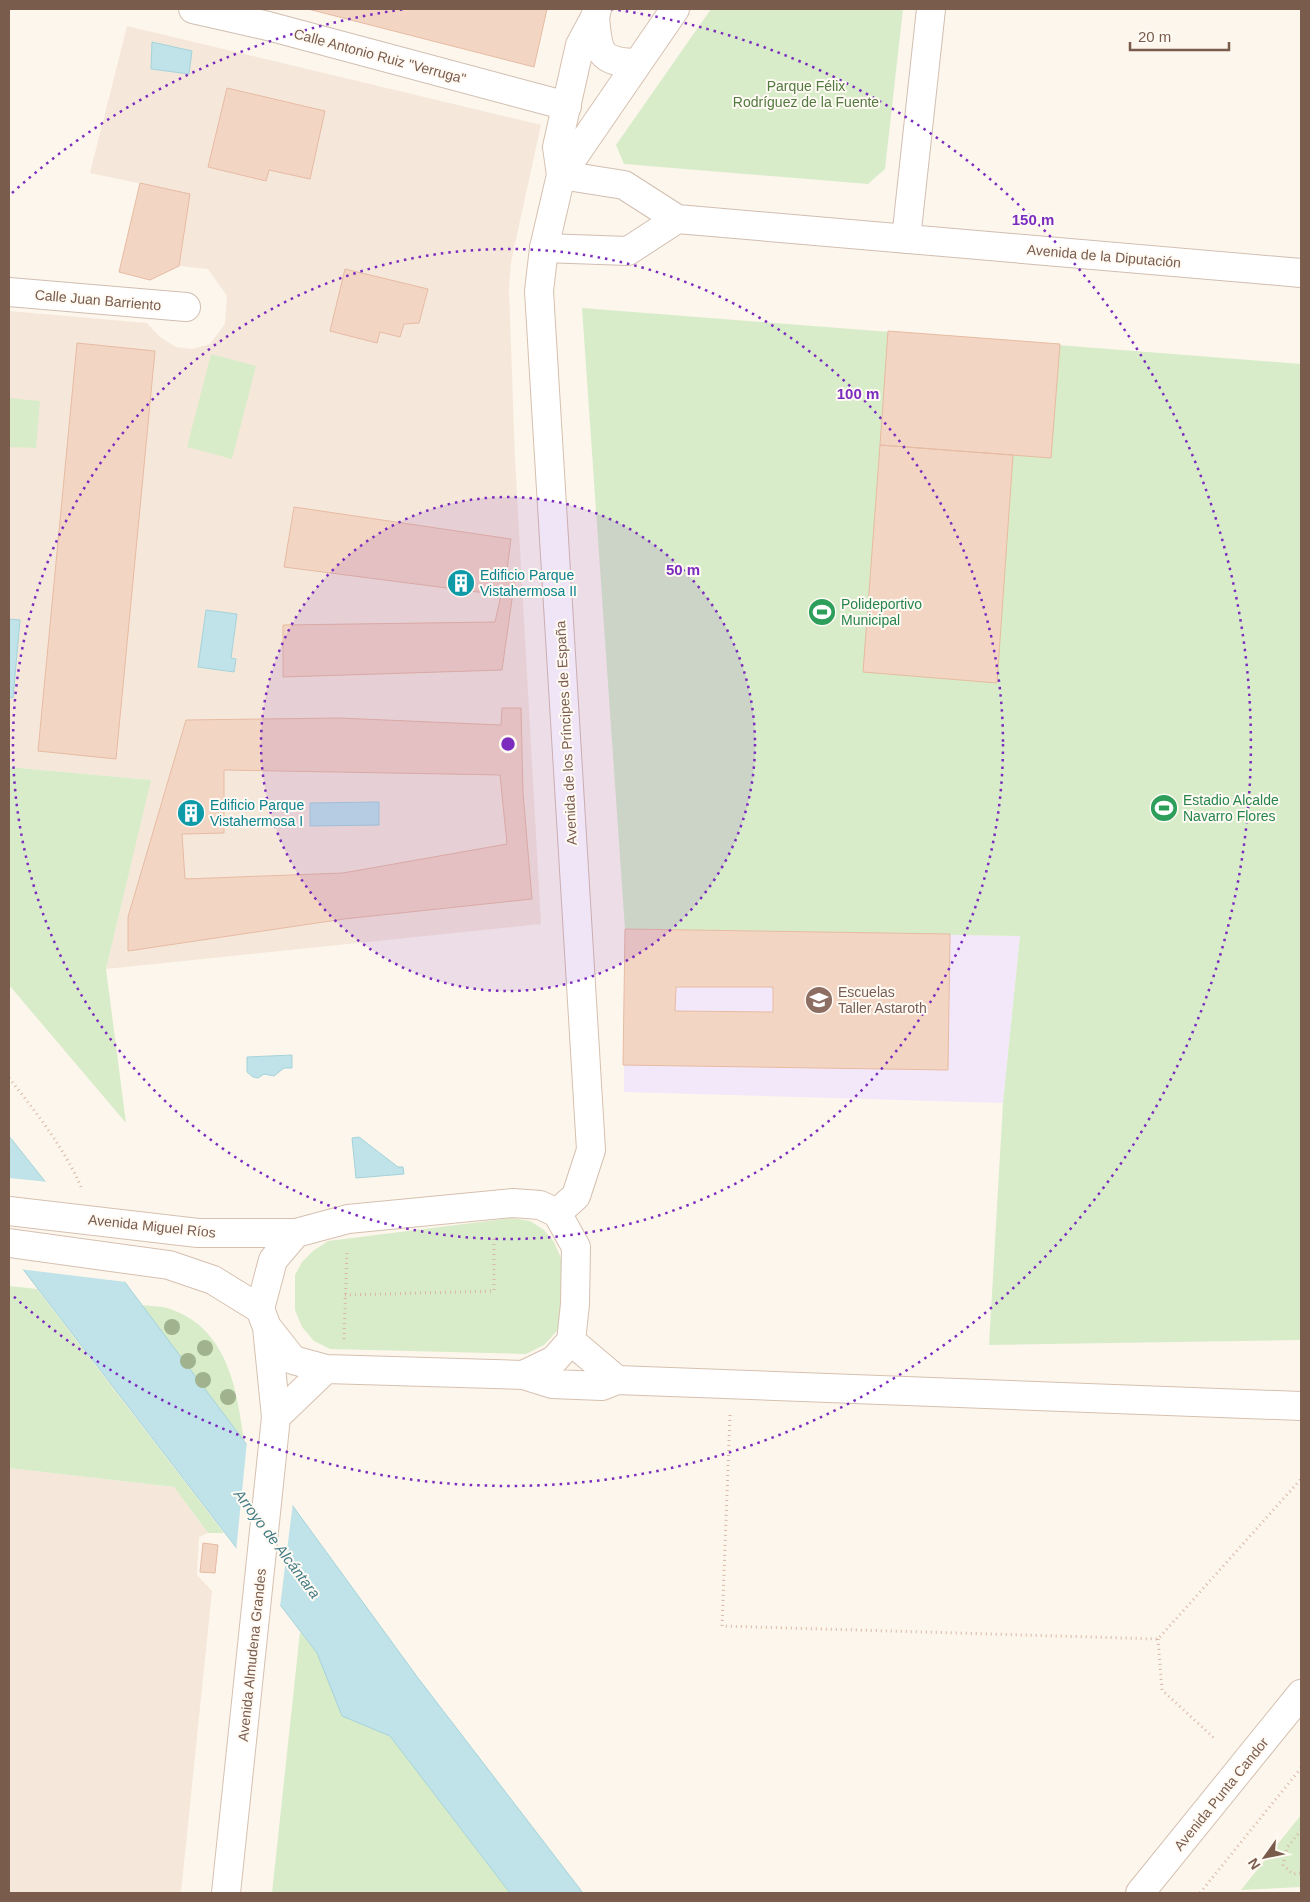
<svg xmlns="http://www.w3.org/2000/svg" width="1310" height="1902" font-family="Arial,sans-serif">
  <rect width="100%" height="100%" fill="#fdf6ec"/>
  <path fill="#f5e8da" d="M127,26L541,125L511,262L509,289L515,459L541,924L106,969L150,780L9,767V311L147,323L160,337L176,347L192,349L210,344L225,324L227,296L208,269L179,266L190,194L90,173Z
    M9,1468L174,1487L208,1533L199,1537L197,1575L212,1591L181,1893H9Z"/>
  <path fill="#f3e8fa" d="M625,929L1020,936L1003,1103L624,1092Z"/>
  <path fill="#d8ecc9" d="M711,9H903L885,169L868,184L624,164L616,145Z
    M582,308L1301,364V1340L989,1345L1003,1103L1020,936L625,929Z
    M211,354L256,366L232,459L187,447Z
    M9,398L40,401L36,448L9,447Z
    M9,767L151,780L106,969L126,1123L9,985Z
    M512,1218L530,1221L544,1230L554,1242L561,1258L562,1313L557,1331L544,1345L526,1354L330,1349L314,1341L302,1327L295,1310V1275L302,1262L313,1251L328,1241Z
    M9,1286L37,1289L224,1533H208L174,1487L9,1468Z
    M140,1305C149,1306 159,1306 167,1308C227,1326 237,1388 244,1441Z
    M300,1632L317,1653L342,1716L390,1736L510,1893H272Z
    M1301,1815V1887L1241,1890Z"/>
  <path fill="#bfe3e8" stroke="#a5d3da" d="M152,42L192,51L189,74L151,69Z
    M206,610L237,614L231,658L236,659L234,672L198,667Z
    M9,619L20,620L13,698L9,697Z
    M379,802V825L310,826V803Z
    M292,1055V1068H284L274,1076L264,1074L258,1078L253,1077L247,1072V1057Z
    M9,1136L121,1277L295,1509L418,1678L583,1893H510L390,1736L342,1716L317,1653L9,1251Z
    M359,1137L398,1167H403L404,1174L356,1178L352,1138Z"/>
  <path fill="#fdf6ec" d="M9,1178L49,1182L126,1282L19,1269L9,1255Z
    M247,1441L293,1502L280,1607L236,1552Z"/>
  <path fill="#f3d5c3" stroke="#e6bba3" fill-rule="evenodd" d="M308,9H547L534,67Z
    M227,88L325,111L310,179L269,170L266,181L208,167Z
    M140,183L190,194L179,266L150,280L119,272Z
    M345,269L428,289L419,323L404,324L400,337L380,332L377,343L330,331Z
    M888,331L1060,344L1051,458L880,445Z
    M77,343L155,351L116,759L38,751Z
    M880,445L1013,455L997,683L863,672Z
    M294,507L511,539L507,570L516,571L502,670L283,677V625L495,622L501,595L284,567Z
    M502,708H521L523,793L532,899L344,919L128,951V917L186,720L339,718L501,725ZM224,770L500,775L507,844L343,873L185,879L182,834L224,833Z
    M625,929L950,934L948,1070L623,1065ZM676,987H773V1012L675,1011Z
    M203,1543L218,1545L215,1573L200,1572Z"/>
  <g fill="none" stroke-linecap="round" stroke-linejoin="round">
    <defs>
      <path id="street" d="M193,9L268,26L567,106
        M561,175L624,185L677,219L1301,273
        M906,239L931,9
        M544,248L628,251L677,219
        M9,292L186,307"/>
      <path id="secondary" d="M595,17C598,51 598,62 636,63
        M561,175L557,147L580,45L595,17L597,9
        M513,1203L540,1205L557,1213L576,1247L575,1304L571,1341L554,1360L523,1375L326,1369L293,1360L267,1327L260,1309L273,1260L296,1233L348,1219Z
        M9,1211L198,1233H296
        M557,1213L576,1196L591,1150L539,291L544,248L561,175L675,9
        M9,1243L169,1265L213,1280L260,1309
        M571,1341L617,1380
        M523,1375L552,1384L602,1386L617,1380L1301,1406
        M276,1417L326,1369
        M226,1893L276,1417L267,1327
        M1140,1893L1301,1694"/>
    </defs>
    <use href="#street" stroke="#d1beb0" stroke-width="30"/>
    <use href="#secondary" stroke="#d6c0b0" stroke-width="30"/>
    <path stroke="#d9b8a5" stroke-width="3" stroke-dasharray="1 4" stroke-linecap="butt" d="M9,1078C36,1112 65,1149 82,1189
      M345,1295L494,1291V1236
      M344,1339L347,1250
      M730,1415L722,1626L1158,1639L1301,1479
      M1158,1639L1162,1690L1215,1739
      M1301,1830L1287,1848L1283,1865L1293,1874L1301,1873
      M1200,1893L1301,1768"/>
    <use href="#street" stroke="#fff" stroke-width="28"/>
    <use href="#secondary" stroke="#fff" stroke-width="28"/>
  </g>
  <g fill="#a0b28e">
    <circle cx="172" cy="1327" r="8"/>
    <circle cx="205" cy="1348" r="8"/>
    <circle cx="188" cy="1361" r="8"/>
    <circle cx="203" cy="1380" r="8"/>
    <circle cx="228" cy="1397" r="8"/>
  </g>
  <circle cx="508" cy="744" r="247" fill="#7b2cbf" fill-opacity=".12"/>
  <g fill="none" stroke="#7b2cbf" stroke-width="2.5" stroke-dasharray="2.5 5">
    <circle cx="508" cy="744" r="247"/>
    <circle cx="508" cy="744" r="495"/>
    <path d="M12 193A742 742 0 0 1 405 9M611 9A742 742 0 1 1 12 1295"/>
  </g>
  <defs>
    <symbol id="building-disc" viewBox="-11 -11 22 22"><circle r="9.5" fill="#0f9aa8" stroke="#fffaf3"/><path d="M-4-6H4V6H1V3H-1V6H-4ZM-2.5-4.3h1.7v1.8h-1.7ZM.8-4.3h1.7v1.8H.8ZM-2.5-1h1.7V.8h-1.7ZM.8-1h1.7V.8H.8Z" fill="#fff"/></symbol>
    <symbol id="stadium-disc" viewBox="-11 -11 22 22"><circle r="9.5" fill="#2e9e5b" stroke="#fffaf3"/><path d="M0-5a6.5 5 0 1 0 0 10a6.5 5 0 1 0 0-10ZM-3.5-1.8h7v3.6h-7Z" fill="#fff"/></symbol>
    <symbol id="university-disc" viewBox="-11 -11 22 22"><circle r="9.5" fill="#8d6e63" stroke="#fffaf3"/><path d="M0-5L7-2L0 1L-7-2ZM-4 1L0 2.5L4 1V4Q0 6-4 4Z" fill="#fff"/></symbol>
  </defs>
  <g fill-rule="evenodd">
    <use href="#building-disc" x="445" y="567" width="32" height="32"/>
    <use href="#stadium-disc" x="806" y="596" width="32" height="32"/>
    <use href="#stadium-disc" x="1148" y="792" width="32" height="32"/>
    <use href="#building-disc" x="175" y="797" width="32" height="32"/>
    <use href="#university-disc" x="803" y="984" width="32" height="32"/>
  </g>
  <g text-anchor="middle" stroke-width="4" stroke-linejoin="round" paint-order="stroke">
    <g font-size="14" fill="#7a5c4d" stroke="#fffaf3">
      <text transform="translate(380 56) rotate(15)" y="5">Calle Antonio Ruiz "Verruga"</text>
      <text transform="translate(1104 256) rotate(5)" y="5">Avenida de la Diputación</text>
      <text transform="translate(98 300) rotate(5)" y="5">Calle Juan Barriento</text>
      <text transform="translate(566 733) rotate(-93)" y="5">Avenida de los Príncipes de España</text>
      <text transform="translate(152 1226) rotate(6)" y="5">Avenida Miguel Ríos</text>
      <text transform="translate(252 1655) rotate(-84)" y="5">Avenida Almudena Grandes</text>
      <text transform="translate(1221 1794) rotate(-51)" y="5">Avenida Punta Candor</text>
    </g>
    <g font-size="14" fill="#537a41" stroke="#fffaf3">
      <text x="806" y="91">Parque Félix<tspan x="806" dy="16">Rodríguez de la Fuente</tspan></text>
    </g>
    <g font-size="14" fill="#0d838f" stroke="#fffaf3" text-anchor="start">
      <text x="480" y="580">Edificio Parque<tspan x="480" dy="16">Vistahermosa II</tspan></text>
      <text x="210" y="810">Edificio Parque<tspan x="210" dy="16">Vistahermosa I</tspan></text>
    </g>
    <g font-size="14" fill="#27864d" stroke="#fffaf3" text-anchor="start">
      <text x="841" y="609">Polideportivo<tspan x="841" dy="16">Municipal</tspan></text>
      <text x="1183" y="805">Estadio Alcalde<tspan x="1183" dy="16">Navarro Flores</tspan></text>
    </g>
    <g font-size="14" fill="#785e54" stroke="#fffaf3" text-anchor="start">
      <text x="838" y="997">Escuelas<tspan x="838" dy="16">Taller Astaroth</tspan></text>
    </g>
    <g font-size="15" font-style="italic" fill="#437c86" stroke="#fffaf3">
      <text transform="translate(277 1544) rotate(53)" y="5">Arroyo de Alcántara</text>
    </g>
  </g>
  <circle cx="508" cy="744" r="8" fill="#7b2cbf" stroke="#fffaf3" stroke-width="2.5"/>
  <g font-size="15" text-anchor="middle" font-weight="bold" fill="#7b2cbf" stroke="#fffaf3" stroke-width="4" stroke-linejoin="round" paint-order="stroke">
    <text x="1033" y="225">150 m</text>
    <text x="858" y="399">100 m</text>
    <text x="683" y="575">50 m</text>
  </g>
  <rect width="1310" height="1902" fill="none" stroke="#7a5c4d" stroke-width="20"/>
  <g transform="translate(1265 1857) rotate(237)" stroke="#fffaf3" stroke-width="4" paint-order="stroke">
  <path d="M0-4L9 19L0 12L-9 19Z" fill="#7a5c4d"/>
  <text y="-8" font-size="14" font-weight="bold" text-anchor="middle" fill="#7a5c4d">N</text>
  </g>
  <path d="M1130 42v8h99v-8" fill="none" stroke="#7a5c4d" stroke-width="2.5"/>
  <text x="1138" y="42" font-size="15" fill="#7a5c4d" stroke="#fffaf3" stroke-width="4" paint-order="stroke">20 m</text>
</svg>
